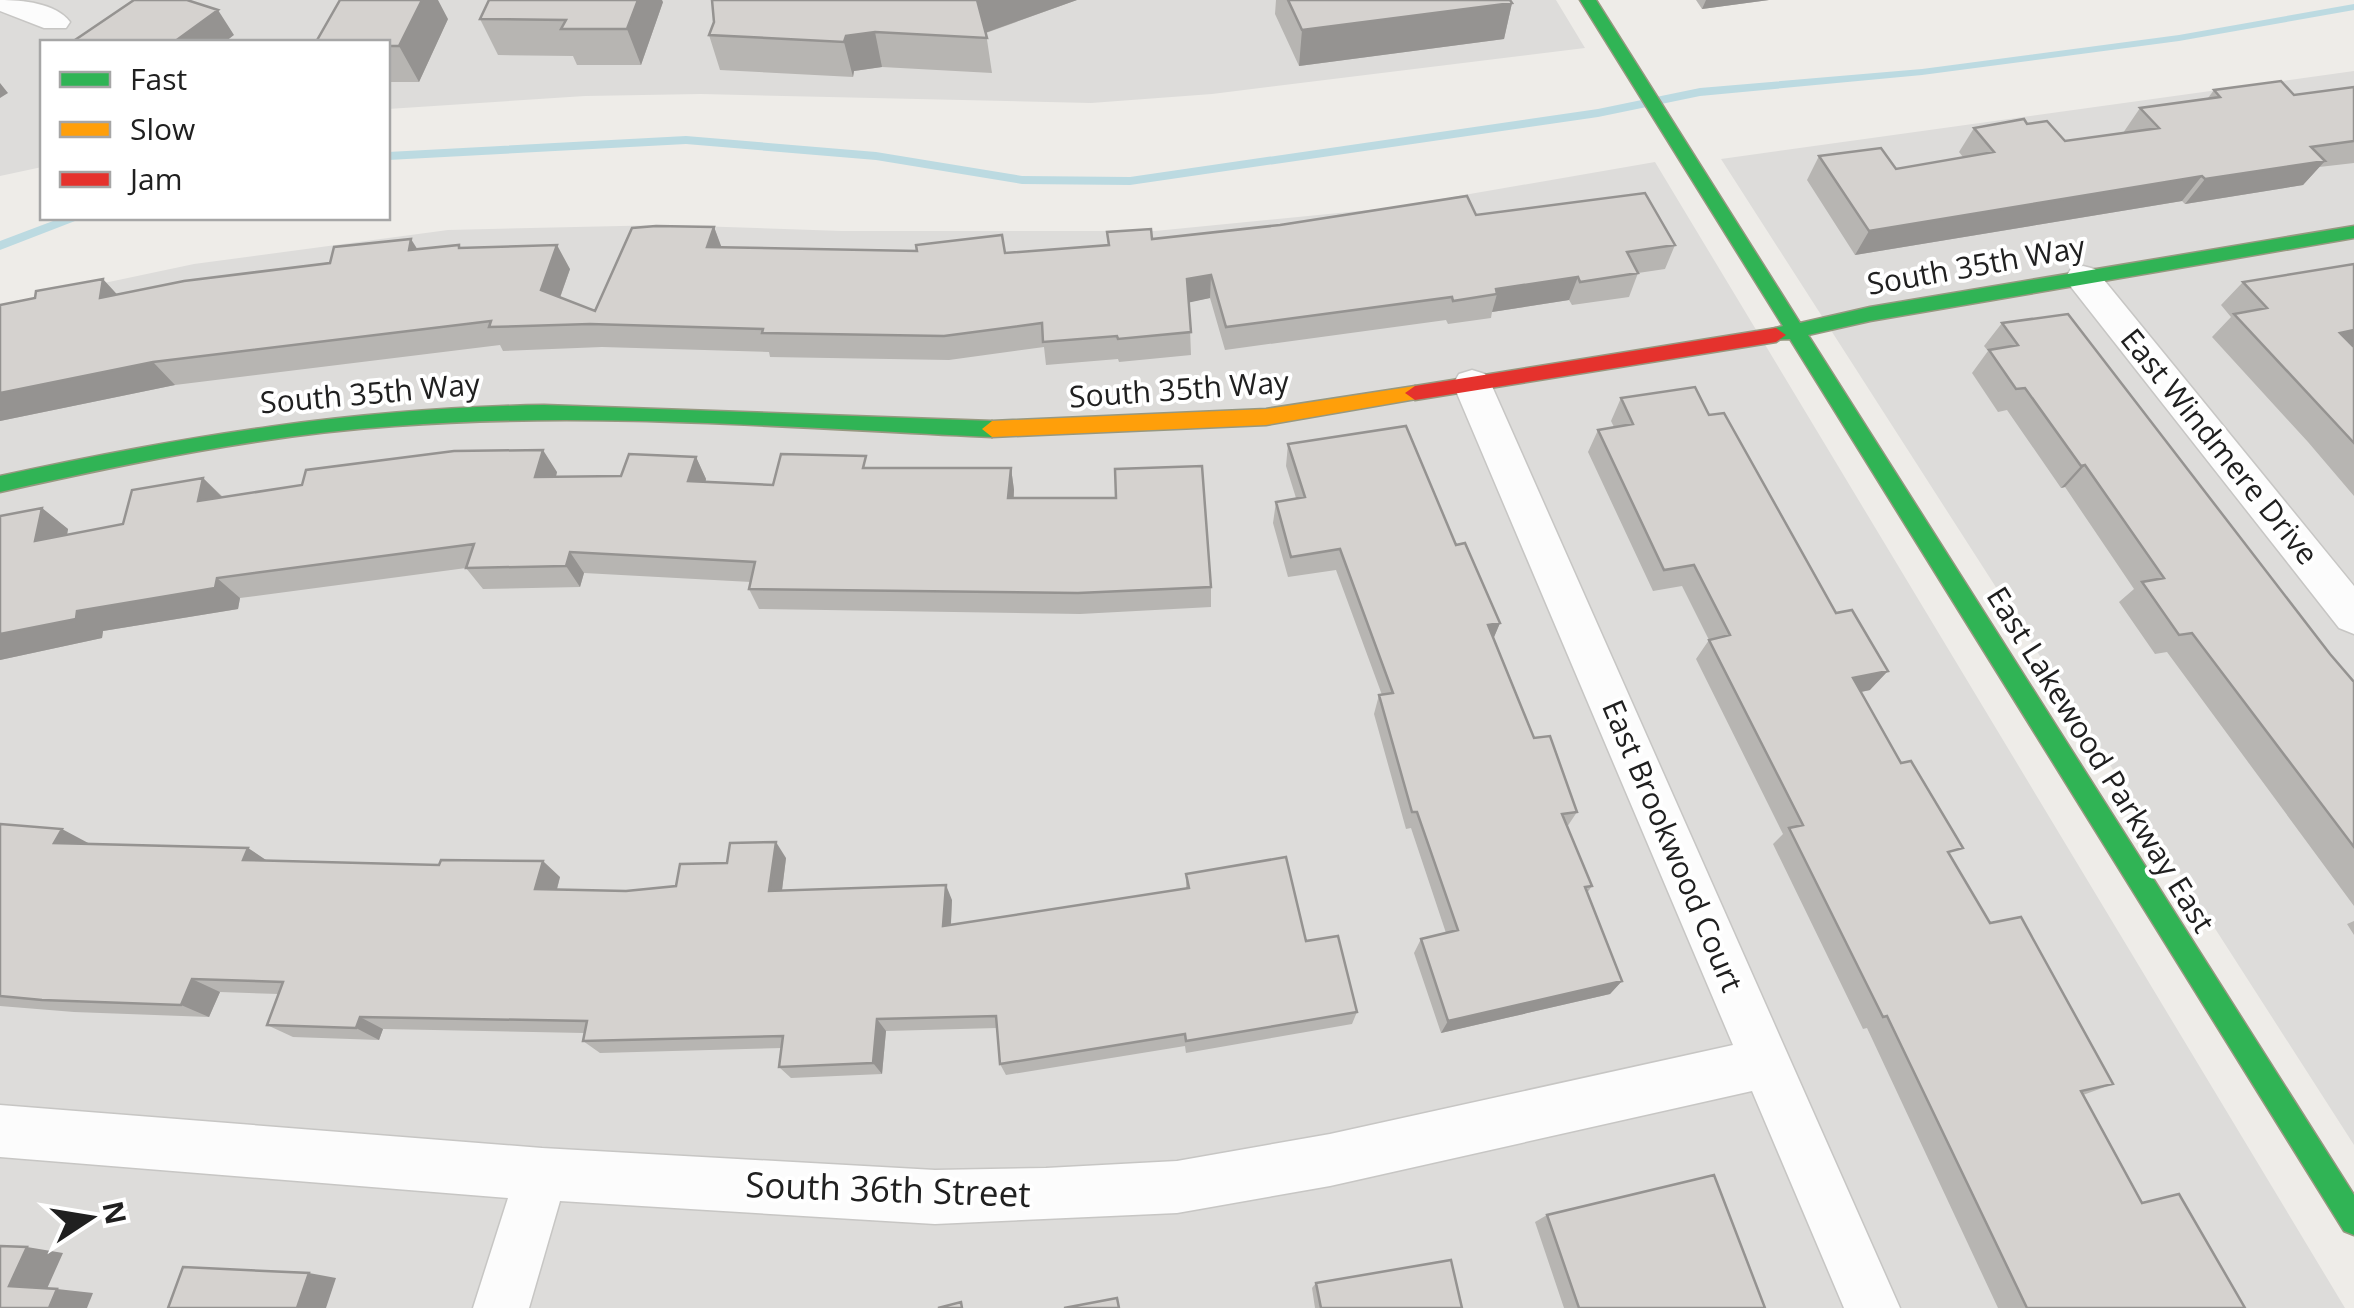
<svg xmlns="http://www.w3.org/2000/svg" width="2354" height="1308" font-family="'Open Sans',sans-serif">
  <rect width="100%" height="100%" fill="#eeece8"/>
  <path fill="#dddcda" d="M0,0H1556L1585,48L1212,94L1091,103L701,94L585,96L388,109V42H42V167L0,176Z
    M2354,71V1145L1721,159Z
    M1655,162L2345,1308H0V305L194,264L448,230L666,225L842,231H1155L1389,208Z"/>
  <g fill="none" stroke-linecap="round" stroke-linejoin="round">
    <path fill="#bcdae1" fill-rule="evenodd" d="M2354,4V10L2179,41L1922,75L1700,96L1598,117L1130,185L1022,184L876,160L686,144L388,160V152L686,136L876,152L1022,176L1130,177L1598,109L1700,88L1922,69L2179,35Z
      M61,218H77L75,221L0,250V241Z"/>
    <defs>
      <path id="street" d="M0,0C22,0 56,3 70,22L66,28H44L0,11Z
        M2083,266L2095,269L2354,586V634L2339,628L2071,287L2065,278L2071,269Z
        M1472,370L1485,374L1491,384L1900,1308H1844L1752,1091L1330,1186L1177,1213L935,1224L560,1201L529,1308H473L508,1198L0,1157V1105L542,1148L935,1170L1046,1168L1177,1161L1330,1134L1733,1045L1453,384L1459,374Z"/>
      <path id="fast" d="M1580,0H1596L1800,323L1870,307L2354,226V238L1870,321L1808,335L2354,1195V1235L2344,1231L1790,339L1769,340V330L1783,326Z
        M544,405L992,421L1002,429L992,437C793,428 594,411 395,426C262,435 130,463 0,492V476C183,436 357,408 544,405Z"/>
      <path id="slow" d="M1415,386L1422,388L1425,393L1422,398L1266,425L992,437L982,429L992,421L1266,409Z"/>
      <path id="jam" d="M1776,328L1786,335L1776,342L1415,400L1405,393L1415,386Z"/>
    </defs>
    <use href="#street" stroke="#c7c6c4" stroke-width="3"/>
    <use href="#fast" stroke="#979880" stroke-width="3"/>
    <use href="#slow" stroke="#979880" stroke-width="3"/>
    <use href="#jam" stroke="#979880" stroke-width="3"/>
    <use href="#street" fill="#fcfcfc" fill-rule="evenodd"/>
    <use href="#fast" fill="#30b455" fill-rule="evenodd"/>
    <use href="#slow" fill="#ff9f0a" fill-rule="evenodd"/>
    <use href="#jam" fill="#e5322d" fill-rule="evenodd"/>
  </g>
  <path fill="#b7b5b2" d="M712,0H1077L986,33L992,73L882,67L854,71L853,77L720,70L709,35L714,22Z
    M1276,0H1510L1512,3L1504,39L1299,66L1275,14Z
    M1696,0H1769L1702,9Z
    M663,2L641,65H577L573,56L498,55L480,19Z
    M448,19L419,82H388V42Z
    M2354,87V163L2319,167L2303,185L2185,204L2182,201L1855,255L1807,180L1819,156L1896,169L1963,157L1959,152L1974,128L2027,124L2065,141L2123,133L2140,108L2208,98L2214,90L2294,95Z
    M1476,215L1675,245L1665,269L1638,273L1629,297L1572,305L1569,300L1492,312L1491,318L1448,324L1446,320L1225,350L1210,298L1189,302L1191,355L1119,362L1118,359L1046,365L1044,347L949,360L770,357L769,352L602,347L503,351L500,345L175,385L0,421V305L35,298L118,294L417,249L461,248L570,269L560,298L595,311L714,227L721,247L1005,253L1108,245L1107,232L1152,239Z
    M2354,264V496L2308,442L2212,337L2231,317L2221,305L2243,282Z
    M2002,323L2330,654L2354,682V906L2167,652L2155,654L2119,602L2134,589L2065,487L2061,488L2007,410L1998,412L1972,373L1988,351L1984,346Z
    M1621,398L1709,415L1870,690L1861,692L1951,857L1990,923L2113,1084L2083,1095L2142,1203L2245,1308H1998L1867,1028L1863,1029L1773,844L1783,834L1696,659L1709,640L1682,586L1653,591L1588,452L1598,430L1614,427L1611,421Z
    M1288,444L1456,545L1500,623L1493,639L1534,738L1577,812L1567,827L1592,886L1587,893L1622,981L1610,994L1441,1033L1414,953L1421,939L1446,933L1411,828L1406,829L1374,714L1379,695H1382L1336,570L1288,577L1273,523L1276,502L1296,498L1286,466Z
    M696,457L706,479V482L773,485L869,468H1011L1014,490V498L1211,587V607L1080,614L759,609L749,589L751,582L584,573L580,587L483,589L466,568L240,598L238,609L103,631L102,638L0,660V516L42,508L68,529L67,535L123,524L203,478L223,497L557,472L556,477L621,476Z
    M0,824L88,844L248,848L267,861L560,877L557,889L626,891L676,886L727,863L786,858L782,890L952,900L951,925L1186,889V874L1306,941L1357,1012L1352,1024L1186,1053L1185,1046L1006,1075L1000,1064L997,1028L886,1031L882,1074L791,1078L779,1067L782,1048L600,1053L583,1041L584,1033L383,1029L379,1040L293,1037L267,1025L279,994L220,992L209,1017L74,1012L0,1006Z
    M2354,921V935L2347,924Z
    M1547,1215L1765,1308H1564L1535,1222Z
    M1316,1283L1462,1308H1315L1312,1288Z"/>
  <path fill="#959391" d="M422,0H438L448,19L419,82L399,46Z
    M638,0H662L663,2L641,65L627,29Z
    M977,0H1077L982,34Z
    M1706,0H1769L1702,9Z
    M1512,3L1504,39L1299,66L1302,30Z
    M218,10L234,35L225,42H174Z
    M875,32L882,67L854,71L853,77L844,42L846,36Z
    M0,83L8,93L0,98Z
    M2325,161L2303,185L2185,204L2205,179Z
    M2202,176L2182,201L1855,255L1869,231Z
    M714,227L723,251L707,247Z
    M411,239L426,263L409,250Z
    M557,245L570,269L554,314L541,290Z
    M1211,275L1210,298L1187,303V279Z
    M1578,277L1569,300L1492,312L1497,294L1496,289Z
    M103,279L125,303L100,298Z
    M2354,330V349L2340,333Z
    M153,362L175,385L0,421V393Z
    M543,450L557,472L550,499L535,477Z
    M696,457L706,479L699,503L688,481Z
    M2085,465L2065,487L2061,488L2081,466Z
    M1011,468L1014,490L1012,520L1008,498Z
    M203,478L225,500L198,501Z
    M42,508L68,529L62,562L35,541Z
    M570,552L584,573L580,587L566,566Z
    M217,578L240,598L238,609L103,631L102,638L0,660V634L77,611Z
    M1500,623L1492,642L1488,625Z
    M1888,671L1870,690L1836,697L1853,678Z
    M62,829L92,845L54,843Z
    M776,842L786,858L780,906L769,891Z
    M248,848L272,864L243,860Z
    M543,861L560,877L553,904L535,889Z
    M946,885L952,900L950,940L943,926Z
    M192,979L220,992L209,1017L181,1005Z
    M1622,981L1610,994L1441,1033L1448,1021Z
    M360,1017L383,1029L379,1040L356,1028Z
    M877,1019L886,1031L882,1074L873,1063Z
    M27,1247L63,1253L46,1291L9,1286Z
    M309,1273L336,1278L326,1308H297Z
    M57,1289L93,1293L87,1308H49Z"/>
  <path fill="#d5d2cf" stroke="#959391" stroke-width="2.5" d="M134,0H187L218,10L174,42H72Z
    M340,0H422L399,46H388V42H316Z
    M489,0H638L627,29H561L566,20L480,19Z
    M712,0H977L987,38L875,32L846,36L844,42L709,35L714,22Z
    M1288,0H1510L1512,3L1302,30Z
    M2281,81L2294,95L2354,87V141L2311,147L2325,161L2205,179L2202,176L1869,231L1819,156L1881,148L1896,169L1994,152L1974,128L2024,119L2027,124L2047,121L2065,141L2159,128L2140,108L2220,97L2214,90Z
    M1645,193L1675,245L1627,252L1638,273L1580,282L1578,277L1496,289L1497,294L1453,301L1452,297L1226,327L1211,275L1187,279L1191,332L1118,339L1117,336L1043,342L1042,323L944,336L762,333L763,329L590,324L489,327L491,321L153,362L0,393V305L35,298L36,291L103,279L100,298L184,281L330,263L334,247L411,239L409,250L459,245V248L557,245L541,290L595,311L632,228L656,226L714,227L707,247L917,251L916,245L1002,235L1005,253L1109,245L1107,232L1151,229L1152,239L1280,225L1467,196L1476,215Z
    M2354,264V330L2340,333L2354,347V443L2234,314L2267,308L2243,282Z
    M2068,314L2330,654L2354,682V847L2192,633L2179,635L2142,582L2164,578L2085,465L2081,466L2025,388L2016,389L1989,350L2018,345L2002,323Z
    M1695,387L1709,415L1724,413L1836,613L1852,610L1888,671L1853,678L1901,763L1911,761L1963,848L1948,852L1990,923L2021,917L2113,1084L2081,1091L2142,1203L2179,1194L2245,1308H2027L1887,1016L1883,1017L1789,828L1803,825L1709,640L1730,635L1694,565L1664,570L1598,430L1633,424L1621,398Z
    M1406,426L1456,545L1465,543L1500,623L1488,625L1534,738L1550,736L1577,812L1562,814L1592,886L1585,887L1622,981L1448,1021L1421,939L1458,930L1417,812H1412L1379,695L1393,693L1340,549L1291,557L1276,502L1305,497L1288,444Z
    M543,450L535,477L621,476L629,454L696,457L688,481L773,485L781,454L866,456L863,468H1011L1008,498H1116L1115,469L1202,466L1211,587L1078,593L749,589L755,562L570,552L566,566L466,568L474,544L217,578L215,588L77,611L76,619L0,634V516L42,508L35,541L123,524L132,490L203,478L198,501L302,485L306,470L454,451Z
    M0,824L62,829L54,843L248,848L243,860L439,865L441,860L543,861L535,889L626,891L676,886L680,864L727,863L730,843L776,842L769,891L946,885L943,926L1189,888L1186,874L1286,857L1306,941L1338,936L1357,1012L1186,1041L1185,1034L1000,1064L996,1016L877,1019L873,1063L779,1067L783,1036L583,1041L587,1021L360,1017L356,1028L267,1025L283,982L192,979L181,1005L42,1000L0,996Z
    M1714,1175L1765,1308H1579L1547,1215Z
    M0,1246L27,1247L9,1286L57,1289L49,1308H0Z
    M1451,1260L1462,1308H1321L1316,1283Z
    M183,1267L309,1273L297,1308H168Z
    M1117,1298L1119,1308H1064Z
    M961,1302L962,1308H938Z"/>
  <g text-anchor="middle" stroke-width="8" stroke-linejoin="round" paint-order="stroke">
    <g font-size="30" fill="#202020" stroke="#fff">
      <text transform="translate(1976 266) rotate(-10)" y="10">South 35th Way</text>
      <text transform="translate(1179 390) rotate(-4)" y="10">South 35th Way</text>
      <text transform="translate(370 394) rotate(-5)" y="10">South 35th Way</text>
      <text transform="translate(2219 447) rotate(51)" y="10">East Windmere Drive</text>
      <text transform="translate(2100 760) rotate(58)" y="10">East Lakewood Parkway East</text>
      <text transform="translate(1672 846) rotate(67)" y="10">East Brookwood Court</text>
    </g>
    <g font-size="35" fill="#202020" stroke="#fff">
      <text transform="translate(888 1190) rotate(2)" y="12">South 36th Street</text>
    </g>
  </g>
  <rect x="40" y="40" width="350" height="180" fill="#ffffff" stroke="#a6a6a6" stroke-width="2.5"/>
  <rect x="60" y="72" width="50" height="15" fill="#30b455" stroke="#a6a6a6" stroke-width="2.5"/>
  <text x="130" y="90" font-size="30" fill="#202020">Fast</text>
  <rect x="60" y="122" width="50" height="15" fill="#ff9f0a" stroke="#a6a6a6" stroke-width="2.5"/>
  <text x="130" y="140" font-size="30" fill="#202020">Slow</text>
  <rect x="60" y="172" width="50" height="15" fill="#e5322d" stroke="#a6a6a6" stroke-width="2.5"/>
  <text x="130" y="190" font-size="30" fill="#202020">Jam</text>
  <g transform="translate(90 1218) rotate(78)" stroke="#ffffff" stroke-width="8" paint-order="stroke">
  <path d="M0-8L18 38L0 25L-18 38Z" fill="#202020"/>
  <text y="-15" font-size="28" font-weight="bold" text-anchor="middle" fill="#202020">N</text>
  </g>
</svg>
